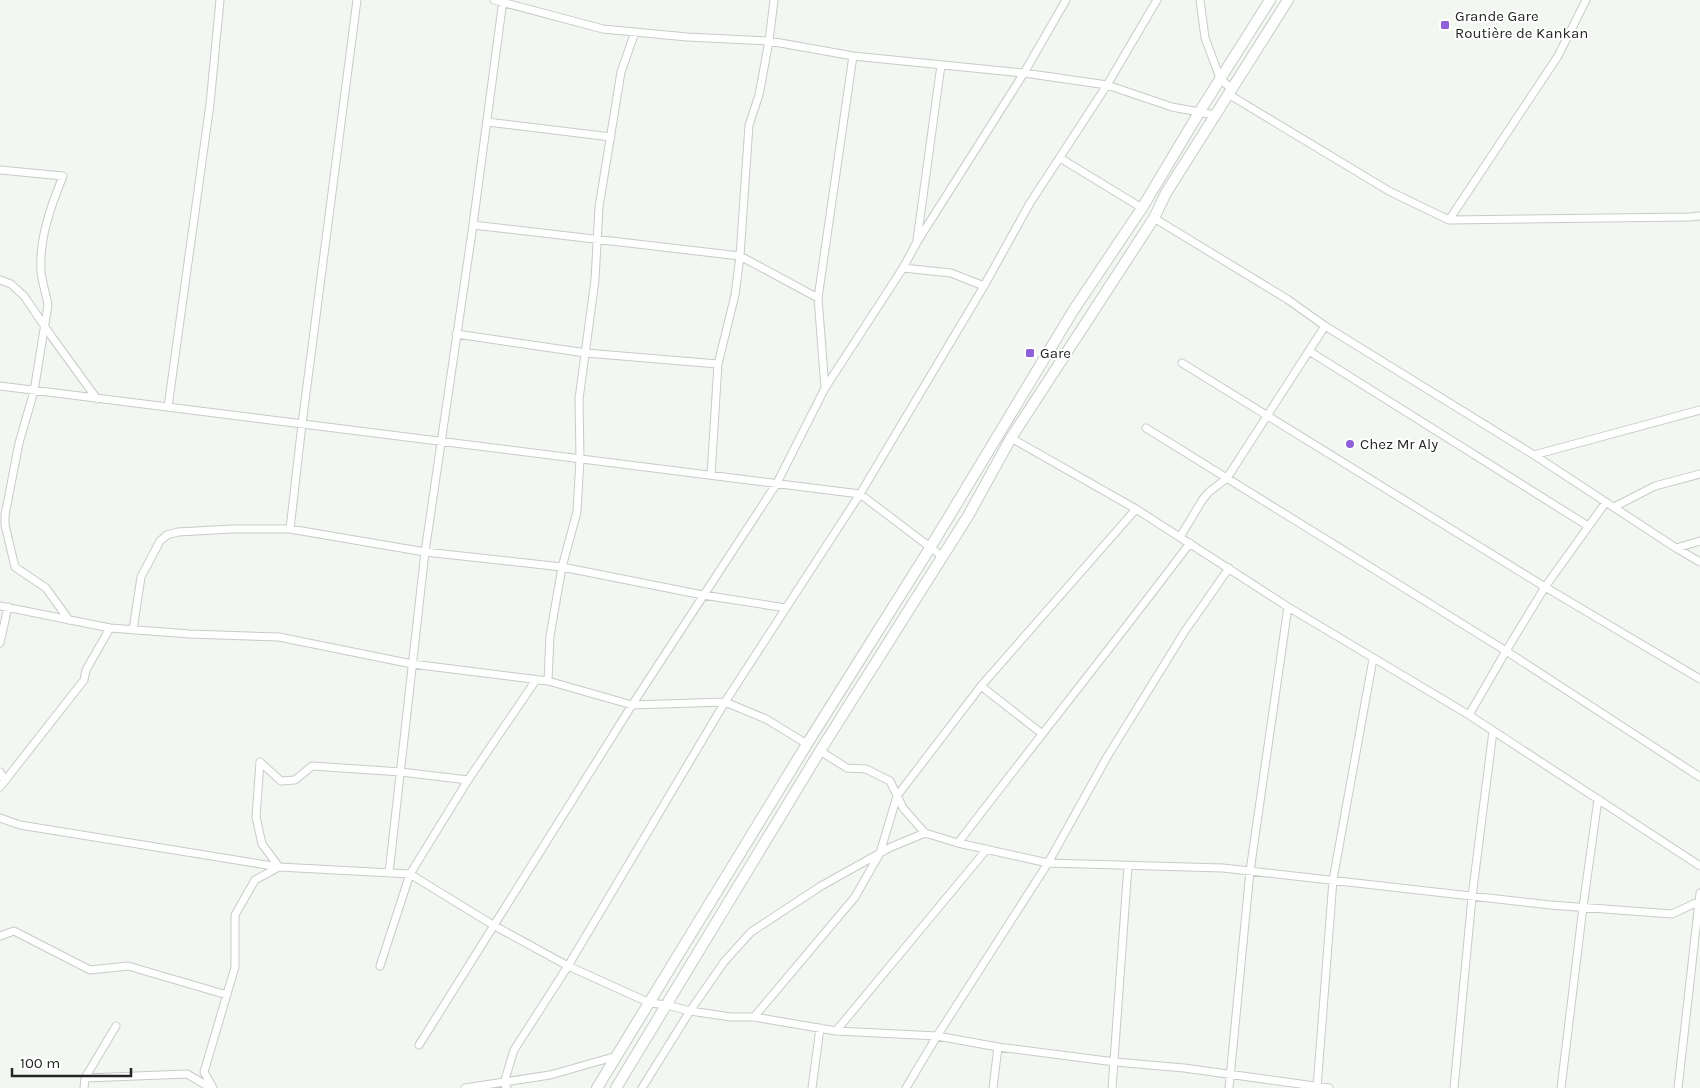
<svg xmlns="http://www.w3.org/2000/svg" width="1700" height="1088" font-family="Karla,sans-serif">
  <rect width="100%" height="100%" fill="#f2f7f1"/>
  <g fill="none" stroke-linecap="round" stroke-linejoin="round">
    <defs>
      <path id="minor" d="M494,0L603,29L687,37L769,41L853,56L1024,73L1107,85L1172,107L1215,115
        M1200,0L1205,38L1220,78L1231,89
        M1228,94L1389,191L1449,220L1690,217L1700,216
        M487,122L611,137
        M1060,158L1142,208
        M0,170L63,176C51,206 39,238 41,271C42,283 46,293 48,305L34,391L19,443L5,515V525L15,567L46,588L69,620
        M1154,218L1287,299L1325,326L1534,455L1676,548L1700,562
        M1449,220L1558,56L1586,0
        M473,225L740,256L818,298
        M917,240L941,65
        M903,268L951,273L984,286
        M0,280L11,284L24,296L52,337L97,399
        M456,334L586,353L718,364
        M1309,351L1588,526
        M1182,363L1545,587L1700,679
        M0,386L860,494L943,557
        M825,388L818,298L853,56
        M168,407L210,104L220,0
        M1146,428L1506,651L1700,777
        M1011,438L1136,509L1288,607L1469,715L1700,866
        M1534,455L1700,410
        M711,475L718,364L735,295L740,256L749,125L759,95L769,41L774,0
        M1614,507L1655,486L1700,474
        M290,529L302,424L357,0
        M1180,537L1203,499L1209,492L1227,478L1325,326
        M1676,548L1700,541
        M0,606L110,628L190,634L279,637L412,664L548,681L632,705L725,702L766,719L807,744
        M133,630L141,577L160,541L167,535L178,532L232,529H290L425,552L562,567L703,595L786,608
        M0,643L8,607
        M548,681L550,636L562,567L577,512L580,459L579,399L595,280L599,207L621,72L635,32
        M981,686L1041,733
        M1469,715L1506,651L1545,587L1606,502
        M820,751L847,768L866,769L890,781L903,808L925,833L958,843L1048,863L1223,868L1550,905L1672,914L1700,901
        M260,762L281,781L295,780L312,766L401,772L468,780
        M260,762L256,817L262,844L279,867
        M0,772L5,781
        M0,787L84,680L86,670L110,628
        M0,818L20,825L279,867
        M958,843C1035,742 1114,644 1190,543
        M389,873L425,552L473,225L503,0
        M0,936L14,931L90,970L128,966L227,995
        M380,966L410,874L468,780L536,680
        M754,1017L855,897L880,853L897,796L981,686L1136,509
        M836,1031L987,849
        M419,1045L632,705L777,483L825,388L903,268L917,242L1024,73L1066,0
        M85,1078L187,1074L211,1088
        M84,1088L85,1078L116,1026
        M213,1088L204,1072L235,967V915L255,880L279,867L410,874L493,925L568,966L650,1003L667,1005L690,1011L731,1017H754L836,1031L937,1036L998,1047L1115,1062L1184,1068L1329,1088
        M465,1088L550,1075L617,1056
        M507,1088L504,1083L514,1050L568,966L725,702L860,494L984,286L1030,203L1107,85L1157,0
        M642,1088L690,1011L724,962L751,932L821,886L891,847L925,833
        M812,1088L820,1028
        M906,1088L937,1036L1048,863L1107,757L1185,631L1229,568
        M993,1088L998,1047
        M1112,1088L1128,866
        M1229,1088L1250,871L1288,607
        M1317,1088L1333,880L1373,659
        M1454,1088L1472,897L1493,731
        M1561,1088L1583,907L1598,799
        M1678,1088L1700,893"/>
      <path id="secondary" d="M597,1088L807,744L930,548L1073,311L1142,208L1200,111L1270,0
        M616,1088L820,751L968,516L1011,438L1154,218L1166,193L1288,0"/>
    </defs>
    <use href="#minor" stroke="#c7ccc7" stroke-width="9"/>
    <use href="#secondary" stroke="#c7ccc7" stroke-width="12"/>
    <use href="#minor" stroke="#fff" stroke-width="7"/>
    <use href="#secondary" stroke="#fff" stroke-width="10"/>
  </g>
  <g fill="#8d5fd9" stroke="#fff" stroke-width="2">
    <rect x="1440" y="20" width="10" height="10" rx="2.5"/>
    <rect x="1025" y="348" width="10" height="10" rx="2.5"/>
    <circle cx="1350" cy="444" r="5"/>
  </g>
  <g text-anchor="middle" stroke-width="4" stroke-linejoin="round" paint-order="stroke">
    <g font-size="15" fill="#252725" stroke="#fff" text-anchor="start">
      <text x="1455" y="21">Grande Gare<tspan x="1455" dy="17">Routière de Kankan</tspan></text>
      <text x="1040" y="358">Gare</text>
      <text x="1360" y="449">Chez Mr Aly</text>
    </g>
  </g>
  <path d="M12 1068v8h119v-8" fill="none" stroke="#252725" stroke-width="2.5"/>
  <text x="20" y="1068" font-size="15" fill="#252725" stroke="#ffffff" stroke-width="4" paint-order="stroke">100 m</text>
</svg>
